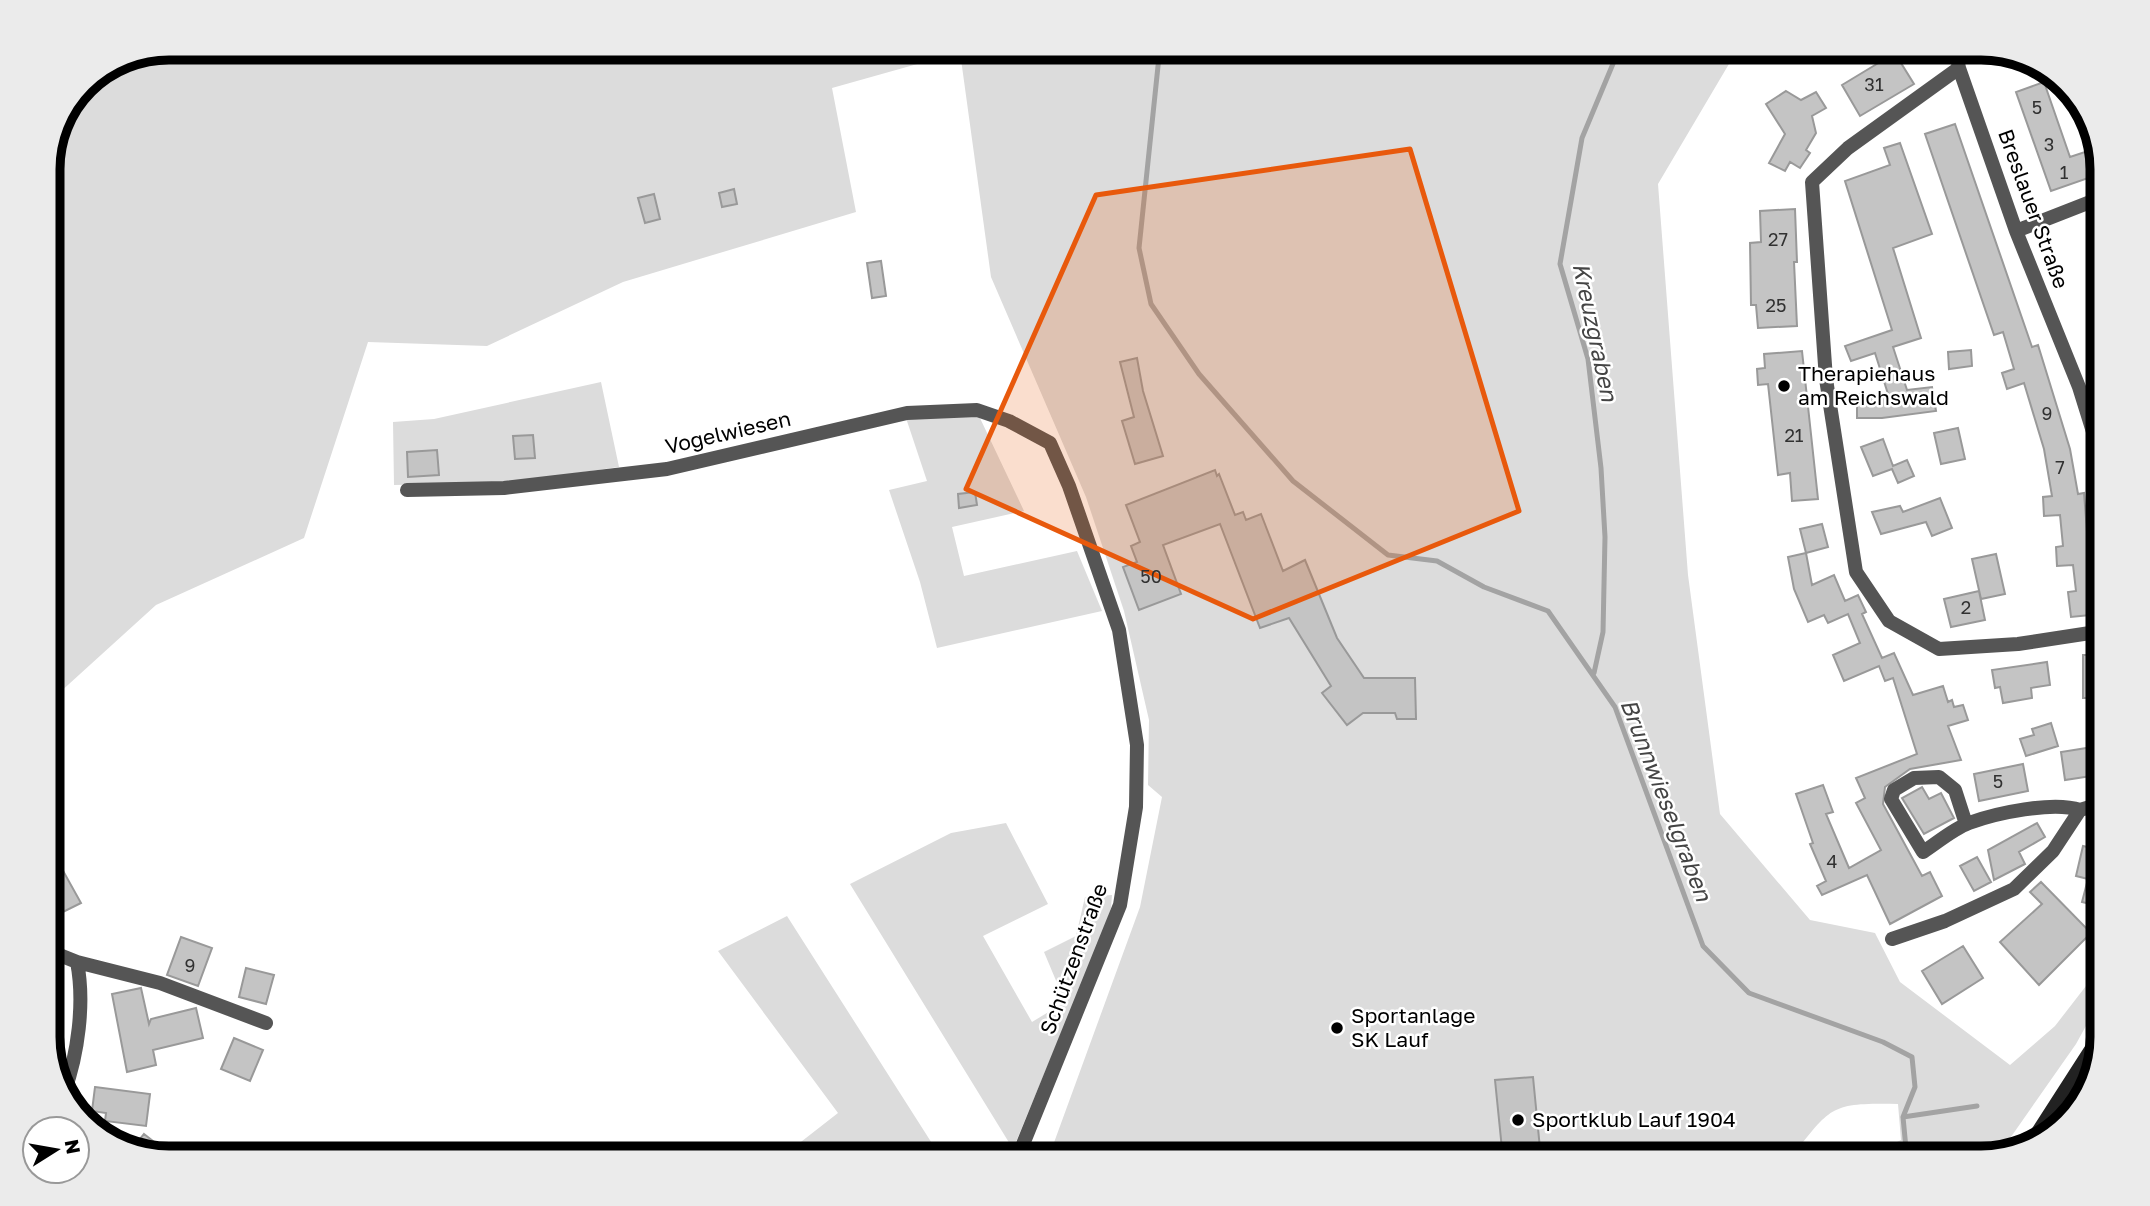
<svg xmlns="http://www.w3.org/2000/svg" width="2150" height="1206" font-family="'Golos Text',sans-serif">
  <rect width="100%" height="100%" fill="#fff"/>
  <path fill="#dcdcdc" d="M168,47H1739L1658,184L1688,575L1720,814L1810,920L1875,933L1900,982L2010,1065L2055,1026L2103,964V995L2076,1044L1999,1154L1982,1159H1890L1895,1143L1901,1140L1898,1104C1829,1103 1832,1106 1790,1159H1048L1140,907L1162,797L1148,785L1149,720L1124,611L1086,497L991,277L960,52L832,88L856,212L623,282L487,346L368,342L304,538L156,605L47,704V161L83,82L122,56Z
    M601,382L619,467L505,483L394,485L393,422L434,419Z
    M979,416L1024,511L952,527L964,576L1077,551L1102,611L937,648L920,582L889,490L927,481L906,418Z
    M1006,823L1048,904L983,936L1032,1022L1065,1002L1044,952L1076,936L1085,897L1112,895L1111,908L1101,937L1013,1149L850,884L951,833Z
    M787,916L942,1159H779L838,1113L718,951Z"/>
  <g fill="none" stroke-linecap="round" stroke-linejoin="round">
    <path stroke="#a3a3a3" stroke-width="5" d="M1160,47L1139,248L1151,304L1199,374L1293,481L1388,555L1437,561L1484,587L1548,611L1615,707L1703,946L1749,993L1883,1042L1912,1057L1915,1087L1903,1117
      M1594,673L1603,632L1605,537L1601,468L1588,359L1560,264L1582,138L1620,47
      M1907,1159L1903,1117L1977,1106"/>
  </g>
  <path fill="#c4c4c4" stroke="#999" stroke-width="2" d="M1905,47H1940V51L1901,63L1914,84L1860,116L1842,85Z
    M2044,82L2070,157L2088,151L2097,175L2051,191L2016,92Z
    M1786,91L1801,100L1816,92L1826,108L1812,116L1816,133L1806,150L1810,153L1800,168L1790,162L1785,171L1769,163L1785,134L1766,104Z
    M1955,124L2032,347L2038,345L2070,449L2078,494L2084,493L2088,544H2095L2100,614L2071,617L2068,592L2076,591L2073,565L2057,566L2056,547L2063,546L2060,515L2044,516L2043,497L2052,496L2044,449L2024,383L2007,389L2002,373L2014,369L2003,332L1994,335L1925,134Z
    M1900,143L1932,234L1893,248L1921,338L1893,347L1907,390L1932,387L1936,411L1882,418H1857V394H1888L1875,353L1851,361L1845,346L1892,330L1845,181L1890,165L1884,148Z
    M734,189L737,204L722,207L719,193Z
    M654,194L660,219L645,223L638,198Z
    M1795,209L1797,262H1794L1797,326L1758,328L1756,305H1751L1750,243L1761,242L1760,211Z
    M881,261L886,296L872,298L867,263Z
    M1971,350L1972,366L1949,369L1948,352Z
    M1802,351L1818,499L1792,501L1790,473L1778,475L1768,384L1758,385L1757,369L1765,368L1764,354Z
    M1137,358L1143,391L1163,456L1135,464L1122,421L1134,417L1120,362Z
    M1958,428L1965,459L1941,464L1934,433Z
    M533,435L535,458L515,459L513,436Z
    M1883,439L1893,466L1907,460L1914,476L1898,483L1892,469L1873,476L1861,447Z
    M437,450L439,475L408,477L407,452Z
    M1215,470L1217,476L1219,474L1235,515L1243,512L1246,520L1261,514L1283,571L1305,560L1337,638L1364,678H1415L1416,719H1397L1395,713H1363L1347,725L1322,693L1331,686L1289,618L1260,628L1220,524L1163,545L1181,594L1139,610L1123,567L1137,562L1131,546L1140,542L1126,505Z
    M975,492L977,505L959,508L958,494Z
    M1940,498L1952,528L1932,536L1926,522L1881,534L1872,512L1900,506L1903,512Z
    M1822,524L1828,547L1806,553L1800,529Z
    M1806,553L1812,585L1834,575L1845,601L1858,595L1866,612L1862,614L1882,658L1894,653L1913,695L1943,686L1948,702L1952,700L1954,707L1963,705L1968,720L1948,726L1961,760L1910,769L1885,787L1883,804L1922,876L1930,872L1942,896L1890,924L1867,875L1822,895L1817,886L1826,881L1810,844L1813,843L1796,794L1823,785L1833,812L1826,814L1849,868L1881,850L1856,803L1865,798L1856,778L1917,754L1893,678L1885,681L1879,666L1844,681L1833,655L1860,643L1848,614L1828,623L1824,615L1808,622L1794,589L1788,557Z
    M1996,554L2005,594L1981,599L1972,559Z
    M1979,591L1985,620L1951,627L1944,599Z
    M2083,655H2103V698H2083Z
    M2047,662L2050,685L2031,688L2032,698L2003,703L2000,687L1995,688L1992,670Z
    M2051,723L2058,746L2026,756L2020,739L2034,735L2032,729Z
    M2093,747L2098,775L2065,780L2061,752Z
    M2023,764L2028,791L1979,801L1974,774Z
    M1922,787L1929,799L1941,793L1954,818L1924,834L1902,798Z
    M2037,823L2045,837L2019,852L2025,864L1994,880L1988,850Z
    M47,842L81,903L51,918L47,910Z
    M2097,842L2103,843V907L2082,902L2088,879L2076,876L2083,846L2096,849Z
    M1977,857L1991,882L1974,891L1960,866Z
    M2041,882L2091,933L2039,985L2000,942L2042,904L2030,892Z
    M181,937L212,948L198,986L167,975Z
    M1963,946L1983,978L1942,1004L1922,971Z
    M246,968L274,975L266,1004L239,997Z
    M141,988L149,1024L151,1019L196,1008L203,1038L153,1050L156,1065L127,1072L112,994Z
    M234,1038L263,1050L250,1081L221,1069Z
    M1533,1077L1541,1159H1503L1495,1080Z
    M95,1087L150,1094L146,1126L105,1121L106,1113L92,1111Z
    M144,1134L176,1159L132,1149Z"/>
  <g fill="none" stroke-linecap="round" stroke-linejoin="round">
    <path stroke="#555" stroke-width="14" d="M1955,47L1959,68L2016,231L2079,387L2103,464
      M1959,68L1848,148L1812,182L1826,379L1856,572L1889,621L1939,649L2018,644L2103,631
      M2016,231L2103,197
      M407,490L504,488L667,469L907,413L977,410L1009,421L1050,443L1069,486L1119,630L1137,745L1136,807L1120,905L1017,1159
      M1966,824L1955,790L1939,777L1914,778L1894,790L1891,799L1923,852C1937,843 1953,829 1969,823C1996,813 2053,801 2080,810
      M1892,939L1945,921L2014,889L2053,851L2080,810L2103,803
      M47,950L77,962L160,983L266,1023
      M64,1093C78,1054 85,1003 77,962"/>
    <path stroke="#222" stroke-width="14" d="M2029,1146L2103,1031"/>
  </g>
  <path fill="#e8590c" fill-opacity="0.2" stroke="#e8590c" stroke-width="5" stroke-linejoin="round" d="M1410,149L1519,511L1253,619L966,489L1096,195Z"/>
  <g fill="#000" stroke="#fff" stroke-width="2.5">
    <circle cx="1784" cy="386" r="7"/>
    <circle cx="1337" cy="1028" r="7"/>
    <circle cx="1518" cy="1120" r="7"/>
  </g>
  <g text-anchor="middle" stroke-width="5" stroke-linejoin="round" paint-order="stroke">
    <g font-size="18" fill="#313131">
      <text x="1874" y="91">31</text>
      <text x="2037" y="114">5</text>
      <text x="2049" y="151">3</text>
      <text x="2064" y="179">1</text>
      <text x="1778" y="246">27</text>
      <text x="1776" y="312">25</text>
      <text x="2047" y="420">9</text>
      <text x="1794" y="442">21</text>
      <text x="2060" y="474">7</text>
      <text x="1151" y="583">50</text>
      <text x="1966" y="614">2</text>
      <text x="1998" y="788">5</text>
      <text x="1832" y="868">4</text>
      <text x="190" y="972">9</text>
    </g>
    <g font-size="21" fill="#000" stroke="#fff">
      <text transform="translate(2033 209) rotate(70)" y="7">Breslauer Straße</text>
      <text transform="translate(728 433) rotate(-13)" y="7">Vogelwiesen</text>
      <text transform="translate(1074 959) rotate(-70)" y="7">Schützenstraße</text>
    </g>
    <g font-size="21" fill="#000" stroke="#fff" text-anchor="start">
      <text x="1798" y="381">Therapiehaus<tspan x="1798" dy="24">am Reichswald</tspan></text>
      <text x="1351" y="1023">Sportanlage<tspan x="1351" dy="24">SK Lauf</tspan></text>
      <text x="1532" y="1127">Sportklub Lauf 1904</text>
    </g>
    <g font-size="23" font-style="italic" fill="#444" stroke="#fff">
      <text transform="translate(1595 332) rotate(78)" y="8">Kreuzgraben</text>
      <text transform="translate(1666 800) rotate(69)" y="8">Brunnwieselgraben</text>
    </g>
  </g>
  <path d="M0 0H2150V1206H0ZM169 60H1981A109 109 0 0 1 2090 169V1037A109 109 0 0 1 1981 1146H169A109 109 0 0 1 60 1037V169A109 109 0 0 1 169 60Z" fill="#ebebeb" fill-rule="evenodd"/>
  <path fill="none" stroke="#000" stroke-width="9" d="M169 60H1981A109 109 0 0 1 2090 169V1037A109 109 0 0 1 1981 1146H169A109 109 0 0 1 60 1037V169A109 109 0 0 1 169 60Z"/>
  <g transform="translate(56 1150) rotate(79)"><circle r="33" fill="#ffffff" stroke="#999999" stroke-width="2"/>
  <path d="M0-5L12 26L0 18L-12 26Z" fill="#000000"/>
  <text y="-10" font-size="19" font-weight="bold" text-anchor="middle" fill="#000000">N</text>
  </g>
</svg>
